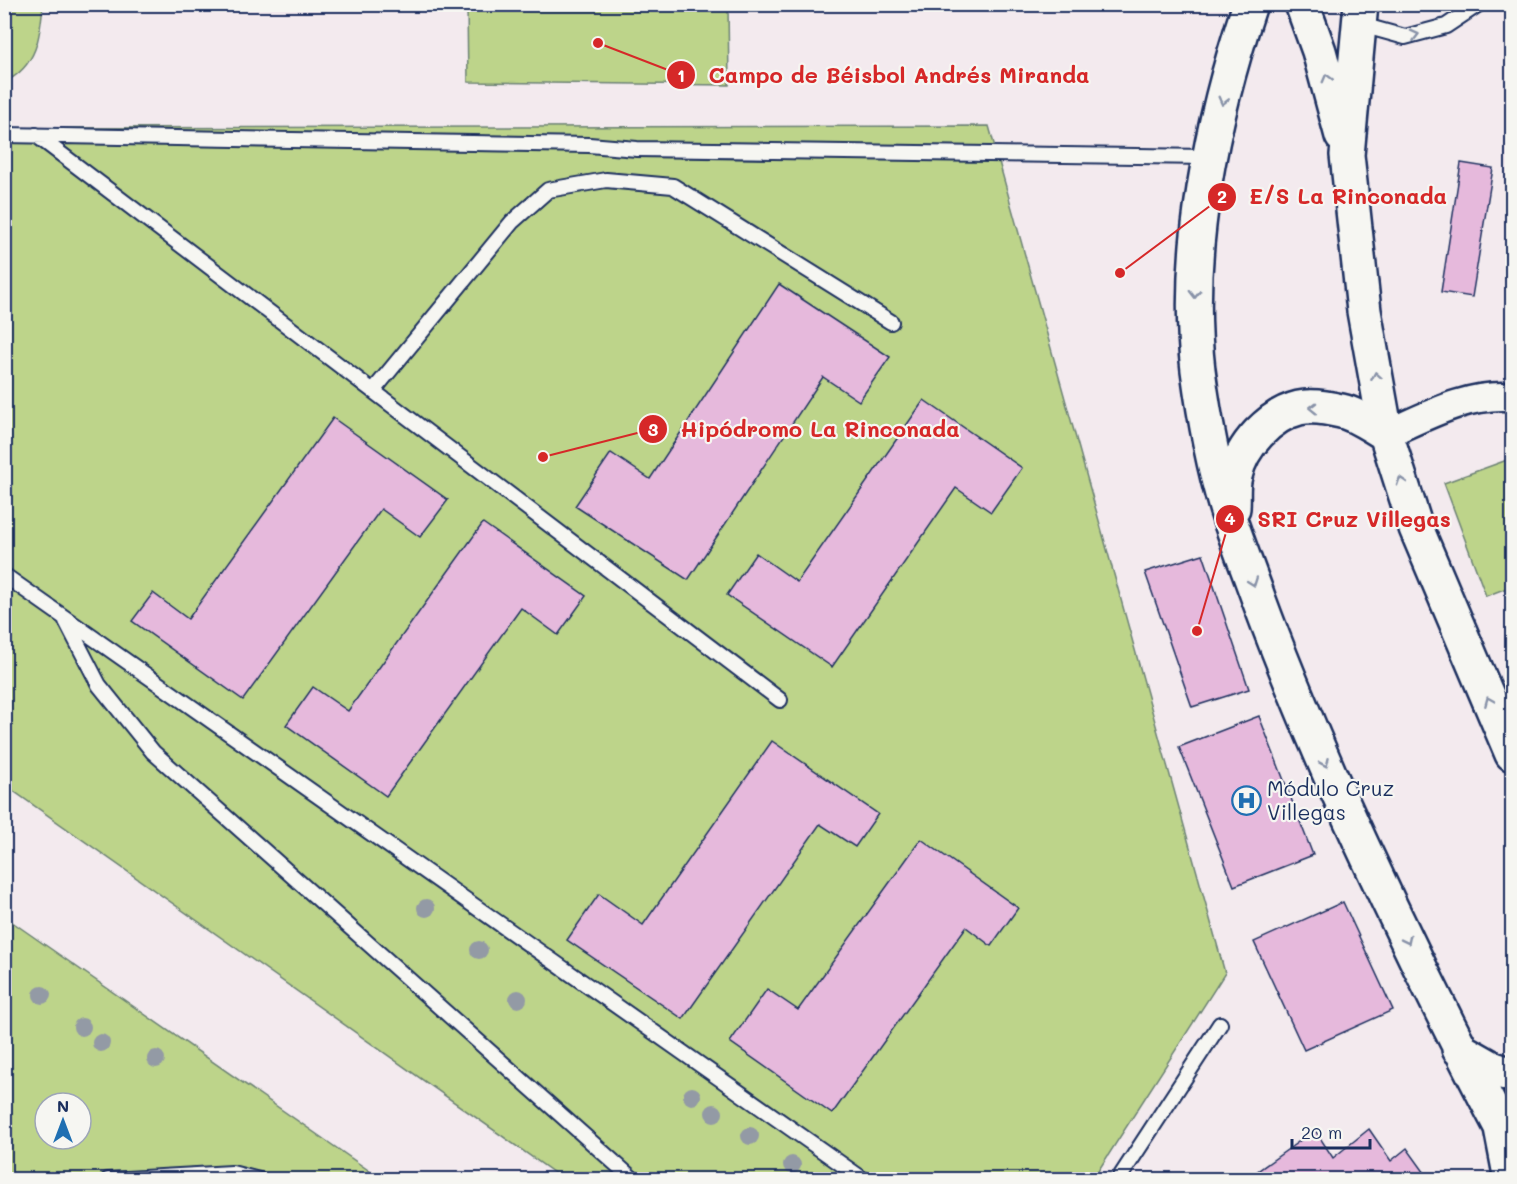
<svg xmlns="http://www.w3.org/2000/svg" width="1517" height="1184" font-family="Mali,sans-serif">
  <rect width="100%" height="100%" fill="#f3eaee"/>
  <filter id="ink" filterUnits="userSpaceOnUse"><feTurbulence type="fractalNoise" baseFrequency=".0167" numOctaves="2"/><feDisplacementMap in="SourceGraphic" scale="12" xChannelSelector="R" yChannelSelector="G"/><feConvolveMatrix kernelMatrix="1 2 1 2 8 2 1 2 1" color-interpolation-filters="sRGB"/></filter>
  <g filter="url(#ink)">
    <path fill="#bdd48a" stroke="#6c8274" stroke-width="1.5" fill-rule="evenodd" d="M5,4L43,5C40,37 37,66 5,82Z
      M467,5H728L729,85L468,82Z
      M989,126L1225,973L1093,1179H563L5,785V128Z
      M1507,460L1512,475V586L1486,596L1444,483Z
      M5,917L381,1179H5ZM45,1103H81V1139H45Z"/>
    <path fill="#e6b9dc" stroke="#1b2f5e" stroke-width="1.5" d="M1461,163L1493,168L1472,297L1441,292Z
      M779,284L890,357L859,401L823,377L688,580L575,506L611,453L650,479Z
      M924,400L1022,468L991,512L956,488L832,667L727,595L756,553L797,582Z
      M333,418L448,500L420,537L381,509L243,700L132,621L153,593L188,619Z
      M483,523L586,596L558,635L521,608L386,796L286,725L313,687L348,711Z
      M1203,554L1249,689L1192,707L1145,572Z
      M1259,716L1313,855L1234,886L1179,747Z
      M772,741L878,814L855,847L820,824L683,1019L567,940L599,894L643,925Z
      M921,839L1018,908L991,946L966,927L832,1114L730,1042L767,989L798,1010Z
      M1343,902L1393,1010L1304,1050L1254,942Z
      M1369,1129L1391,1161L1407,1148L1430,1180H1245L1315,1130L1333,1158Z"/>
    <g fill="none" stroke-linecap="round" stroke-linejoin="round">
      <defs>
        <path id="lane" d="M1358,24L1405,37L1446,26L1479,4
          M4,135L589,145L637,149L1209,157
          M36,135L780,700
          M373,391L512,222L548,190L606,180L673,186L891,322
          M4,575L864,1180
          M66,621L99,685L153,752L634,1180
          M108,1180L232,1173L259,1180
          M1118,1180L1220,1024"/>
        <path id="street" d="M1386,434C1427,416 1467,393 1512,397"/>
        <path id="secondary" d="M1250,4C1212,118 1184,251 1198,370C1204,415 1213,465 1226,508C1236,539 1248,569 1259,600C1281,660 1305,717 1330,775C1387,902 1447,1026 1512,1148
          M1302,4L1319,51L1342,136
          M1361,4L1347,155L1364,311L1386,434L1416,528L1512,754
          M1233,508C1234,498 1232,486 1235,476C1241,446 1270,415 1299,408C1311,405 1329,408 1341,411C1356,414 1372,426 1386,434
          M1459,1049L1494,1069L1512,1075
          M1501,1128L1511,1180"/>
      </defs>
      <use href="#lane" stroke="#1b2f5e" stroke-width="18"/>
      <use href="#street" stroke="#1b2f5e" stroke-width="32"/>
      <use href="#secondary" stroke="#1b2f5e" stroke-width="38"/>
      <use href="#lane" stroke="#f6f6f2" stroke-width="14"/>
      <use href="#street" stroke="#f6f6f2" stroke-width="27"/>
      <use href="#secondary" stroke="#f6f6f2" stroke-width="33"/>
    </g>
    <g fill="#939aa5">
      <circle cx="426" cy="908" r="9"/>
      <circle cx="479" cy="950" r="9"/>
      <circle cx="42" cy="995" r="9"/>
      <circle cx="518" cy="999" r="9"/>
      <circle cx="82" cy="1027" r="9"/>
      <circle cx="101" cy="1043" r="9"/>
      <circle cx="156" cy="1059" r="9"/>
      <circle cx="692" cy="1096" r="9"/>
      <circle cx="714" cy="1113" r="9"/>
      <circle cx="750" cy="1136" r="9"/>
      <circle cx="792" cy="1165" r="9"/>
    </g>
    <defs><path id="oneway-chevron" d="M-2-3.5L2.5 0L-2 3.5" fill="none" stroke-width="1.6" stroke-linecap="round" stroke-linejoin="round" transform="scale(1.5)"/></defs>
    <g stroke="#8892a8">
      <use href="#oneway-chevron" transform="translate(1415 35) rotate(-14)"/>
      <use href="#oneway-chevron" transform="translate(1327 78) rotate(-105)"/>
      <use href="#oneway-chevron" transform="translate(1223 101) rotate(104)"/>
      <use href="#oneway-chevron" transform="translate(1195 294) rotate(90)"/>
      <use href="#oneway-chevron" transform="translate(1376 376) rotate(-100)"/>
      <use href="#oneway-chevron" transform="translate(1313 408) rotate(-179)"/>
      <use href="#oneway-chevron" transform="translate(1401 481) rotate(-108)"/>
      <use href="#oneway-chevron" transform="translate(1253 582) rotate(70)"/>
      <use href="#oneway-chevron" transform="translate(1489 701) rotate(-113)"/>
      <use href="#oneway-chevron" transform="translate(1325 763) rotate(66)"/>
      <use href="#oneway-chevron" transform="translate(1407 940) rotate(64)"/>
    </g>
  </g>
  <defs>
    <symbol id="hospital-ring" viewBox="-11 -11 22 22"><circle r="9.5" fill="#f6f6f2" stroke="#1f6fb2" stroke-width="1.5"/><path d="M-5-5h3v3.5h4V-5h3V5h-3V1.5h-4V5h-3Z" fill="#1f6fb2"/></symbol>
  </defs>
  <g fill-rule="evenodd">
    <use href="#hospital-ring" x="1230" y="784" width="33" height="33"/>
  </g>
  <g text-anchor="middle" stroke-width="4.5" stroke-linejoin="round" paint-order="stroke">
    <g font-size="21" fill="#1b2f5e" stroke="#f6f6f2" text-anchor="start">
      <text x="1267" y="796">Módulo Cruz<tspan x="1267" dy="24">Villegas</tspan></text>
    </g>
  </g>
  <path fill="none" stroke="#d62828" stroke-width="2" d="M598 43L681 75M1120 273L1222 197M543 457L653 429M1197 631L1230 519"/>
  <g fill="#d62828" stroke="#f6f6f2" stroke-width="2">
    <circle cx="598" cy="43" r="6"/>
    <circle cx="1120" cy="273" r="6"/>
    <circle cx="543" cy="457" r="6"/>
    <circle cx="1197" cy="631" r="6"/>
    <circle cx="681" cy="75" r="15"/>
    <circle cx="1222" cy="197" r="15"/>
    <circle cx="653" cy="429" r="15"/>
    <circle cx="1230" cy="519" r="15"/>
  </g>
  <g font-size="18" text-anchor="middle" font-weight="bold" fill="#fff">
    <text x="681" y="82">1</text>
    <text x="1222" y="203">2</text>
    <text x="653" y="436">3</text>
    <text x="1230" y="525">4</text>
  </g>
  <g font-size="22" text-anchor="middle" font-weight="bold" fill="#d62828" stroke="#f6f6f2" stroke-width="4.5" stroke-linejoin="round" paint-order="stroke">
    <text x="899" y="83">Campo de Béisbol Andrés Miranda</text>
    <text x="1348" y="204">E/S La Rinconada</text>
    <text x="820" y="437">Hipódromo La Rinconada</text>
    <text x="1354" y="527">SRI Cruz Villegas</text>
  </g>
  <rect width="1517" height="1184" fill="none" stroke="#f6f6f2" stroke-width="24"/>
  <rect x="12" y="12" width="1493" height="1160" fill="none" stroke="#1b2f5e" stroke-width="2" filter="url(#ink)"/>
  <g transform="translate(63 1121)"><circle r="28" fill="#f6f6f2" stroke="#9ea6b7" stroke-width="1.5"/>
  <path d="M0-4.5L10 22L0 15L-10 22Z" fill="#1f6fb2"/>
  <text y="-9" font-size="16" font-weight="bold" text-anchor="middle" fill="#1b2f5e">N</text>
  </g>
  <path d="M1292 1139v9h78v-9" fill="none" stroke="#1b2f5e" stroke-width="3"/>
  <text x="1301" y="1139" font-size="18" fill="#1b2f5e" stroke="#f6f6f2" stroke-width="4.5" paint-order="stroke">20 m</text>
</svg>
